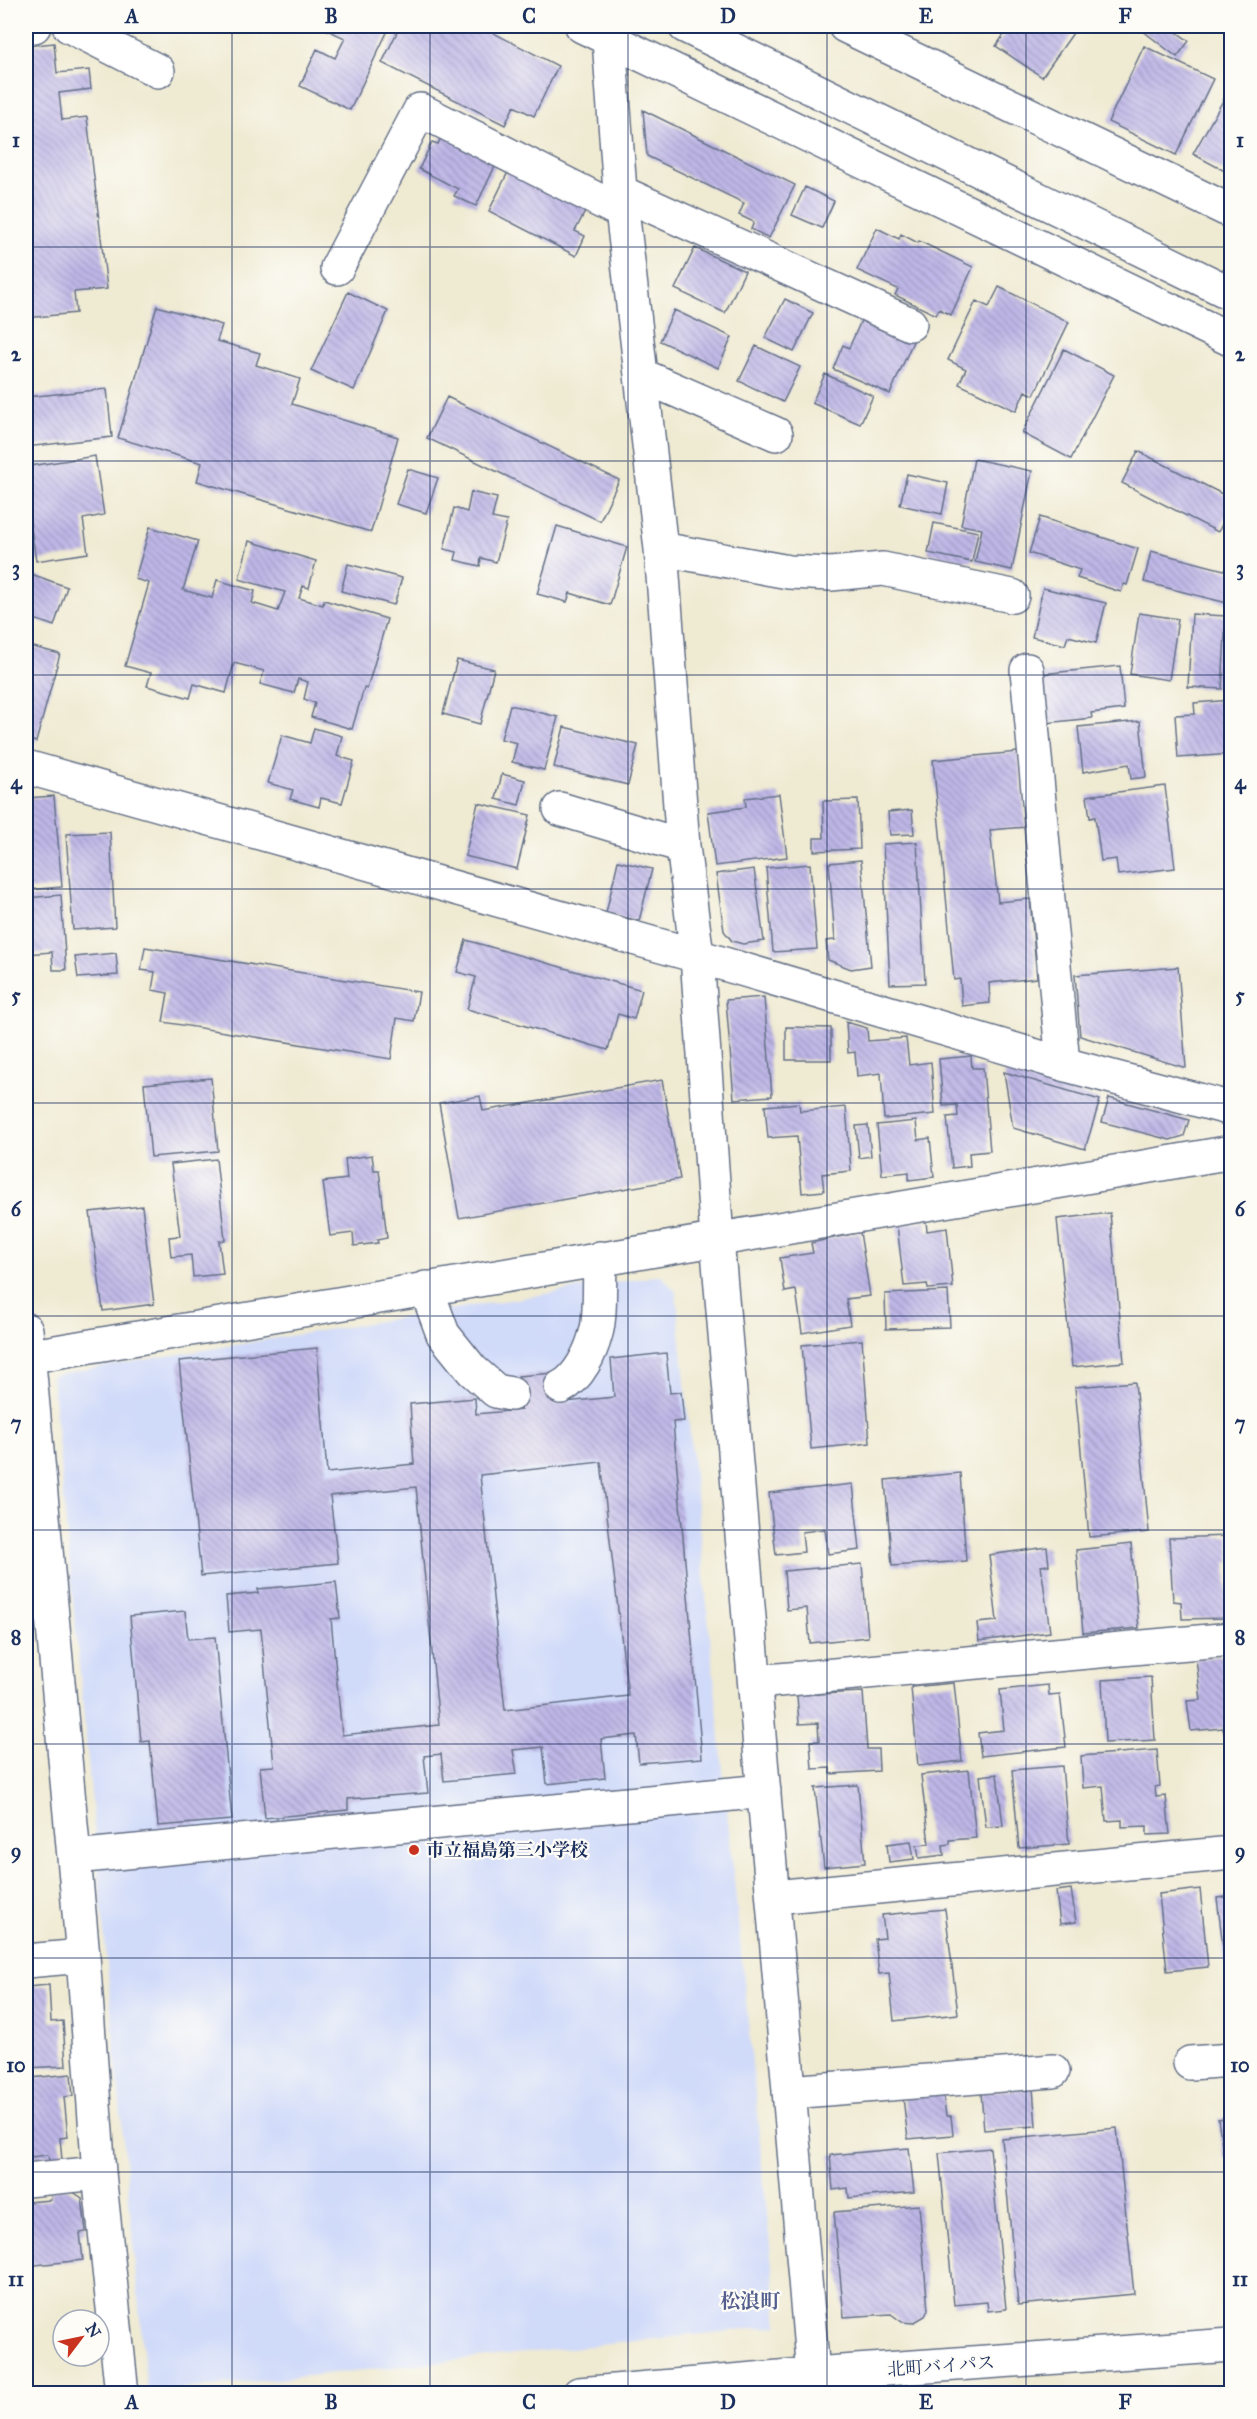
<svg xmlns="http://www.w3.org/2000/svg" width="1257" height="2419" font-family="'IM FELL Great Primer','Noto Serif JP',serif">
  <defs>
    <pattern id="building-back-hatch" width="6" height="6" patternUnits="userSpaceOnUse" patternTransform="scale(1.5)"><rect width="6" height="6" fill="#bfb7e7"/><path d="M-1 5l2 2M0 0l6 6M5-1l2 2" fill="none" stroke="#9a95be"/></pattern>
  </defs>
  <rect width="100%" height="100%" fill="#fdfcf7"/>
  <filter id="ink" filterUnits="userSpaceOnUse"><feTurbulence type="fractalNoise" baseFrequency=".0167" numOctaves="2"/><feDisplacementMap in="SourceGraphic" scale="12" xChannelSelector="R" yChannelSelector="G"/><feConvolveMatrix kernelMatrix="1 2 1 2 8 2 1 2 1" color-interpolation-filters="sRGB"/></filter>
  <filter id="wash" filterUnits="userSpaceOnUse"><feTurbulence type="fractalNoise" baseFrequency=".008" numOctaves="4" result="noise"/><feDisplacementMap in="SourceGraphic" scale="24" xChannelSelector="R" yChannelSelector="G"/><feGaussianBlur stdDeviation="1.35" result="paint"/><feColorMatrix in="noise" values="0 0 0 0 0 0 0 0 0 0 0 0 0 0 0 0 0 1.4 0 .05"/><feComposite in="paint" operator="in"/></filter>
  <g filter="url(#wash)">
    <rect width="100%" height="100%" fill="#efead2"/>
    <path fill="#d0daf9" d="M661,1275L676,1292L778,2326L147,2393L52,1375Z"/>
    <g id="blocks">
      <path fill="url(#building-back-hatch)" fill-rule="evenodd" d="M329,26H390L350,110L300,86L317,49L335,58L345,38L327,30Z
        M400,26H480L558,66L534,116L514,106L505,125L382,63Z
        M1010,26H1078L1042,77L996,46Z
        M1148,26H1168L1189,41L1177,57L1143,31Z
        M54,43L57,73L89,70L91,89L59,93L62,120L87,117L107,289L74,292L76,313L26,318V46Z
        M1144,46L1213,79L1176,155L1108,122Z
        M1225,97L1232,101V175L1193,154Z
        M643,110L795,185L769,238L751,229L754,222L739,215L744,203L647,156Z
        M443,133L498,160L476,206L454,196L458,189L419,169L432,142L438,144Z
        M509,170L587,208L575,231L585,236L576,256L489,211Z
        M805,187L834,201L822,228L792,215Z
        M877,228L899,239L901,234L918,243L919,241L973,267L951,315L939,309L936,315L895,295L898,289L857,270Z
        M695,248L745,271L725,313L675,289Z
        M999,287L1069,322L1034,395L1025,391L1016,411L959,384L966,369L948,360L976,301L989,307Z
        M348,292L388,311L354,390L311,371Z
        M785,299L813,313L794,352L765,338Z
        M157,306L222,325L217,341L260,353L256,365L300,379L292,404L398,437L371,532L197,481L202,463L118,438Z
        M674,310L732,337L718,368L660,341Z
        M864,314L915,337L890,394L833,369L843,345L849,348Z
        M756,346L800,367L783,402L739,381Z
        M1064,349L1114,375L1071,459L1022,433Z
        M825,374L873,396L860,424L812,403Z
        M107,389L112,437L26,447V397Z
        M447,397L619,480L600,521L427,438Z
        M1138,451L1232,499V505L1218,532L1122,483Z
        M95,456L104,515L83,519L88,553L36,561L26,495V477L31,476L30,466Z
        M974,459L1032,471L1012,570L975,562L982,529L961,525Z
        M408,469L438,478L426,513L396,504Z
        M907,474L948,483L942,514L900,505Z
        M471,492L497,498L492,518L507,521L496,562L481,558L480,566L455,560L457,552L444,549L454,508L467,512Z
        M1040,517L1138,549L1127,585L1124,584L1121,592L1077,578L1080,570L1029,553Z
        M934,523L978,532L972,562L928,553Z
        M557,526L627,547L610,605L570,593L567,602L537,594Z
        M150,527L198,541L183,590L212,598L217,580L255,591L252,603L278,611L285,592L239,579L249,541L316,561L309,588L303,586L299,598L323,605L324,600L387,619L367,689L364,688L352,729L311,717L315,703L304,699L308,682L298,679L294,693L260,684L264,671L234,663L226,693L194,684L190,698L147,686L151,673L125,666L149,583L135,579Z
        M1151,551L1232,572L1231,604L1144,582Z
        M348,564L402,578L394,605L341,591Z
        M26,572L67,587L54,626L26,616Z
        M1043,588L1106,603L1096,643L1068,636L1065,645L1032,637Z
        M1139,613L1178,619L1169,680L1130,674Z
        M1192,614L1226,616L1222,689L1188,687Z
        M26,645L60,654L36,742L26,739Z
        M457,660L494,669L480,724L443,714Z
        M1120,666L1124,709L1091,713L1092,718L1046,723L1041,674Z
        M1232,700V754L1178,758L1175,715L1195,714L1194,703Z
        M510,705L558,717L544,770L512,762L517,743L501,739Z
        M1140,721L1146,777L1131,779L1129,764L1083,772L1078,727Z
        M564,727L638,745L628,785L554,767Z
        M314,728L342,736L337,756L354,761L342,803L321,798L319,807L290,799L293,790L268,783L282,735L310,743Z
        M1018,752L1026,827L990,830L998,902L1030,899L1037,978L989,983L990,1003L962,1006L960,979L954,980L933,760Z
        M502,774L525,780L519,805L496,799Z
        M1165,786L1175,868L1118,875L1116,859L1101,861L1095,817L1090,818L1087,796Z
        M779,794L787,857L715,866L708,812L746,807L745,798Z
        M54,796L62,887L26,890V798Z
        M858,800L860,849L814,851V838H824L823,801Z
        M478,803L530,815L517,869L465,856Z
        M912,810L914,834L890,835L888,812Z
        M110,832L115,927L73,930L66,834Z
        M917,842L925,983L890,984L883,844Z
        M861,860L871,966L851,969L828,960L826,941L835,940L829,863Z
        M618,861L652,869L639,921L606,913Z
        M810,864L817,949L773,952L766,868Z
        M754,869L764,941L743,944L732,941L724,931L716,874Z
        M61,895L66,970H53L52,952L26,954V898Z
        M466,940L642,990L634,1019L618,1014L608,1050L467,1009L476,977L457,972Z
        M145,947L419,992L414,1021L397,1018L391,1059L163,1022L168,993L152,990L155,972L141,970Z
        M116,953L118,975L78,978L75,957Z
        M1178,967L1186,1068L1080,1036L1075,975Z
        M764,997L772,1096L734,1099L726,1000Z
        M846,1022L867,1028L868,1041L906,1038L909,1065L931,1062L935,1114L884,1119L881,1073L857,1076L855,1052L848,1053Z
        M786,1027L831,1028V1060H786Z
        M971,1056L972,1068H983L990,1151L969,1153L970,1166L952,1168L947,1117L958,1116L957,1105L943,1106L939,1059Z
        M1004,1072L1100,1100L1085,1149L1013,1128Z
        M211,1078L218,1151L151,1157L144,1084Z
        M662,1080L680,1179L459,1218L439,1103L480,1096L483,1111Z
        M1109,1098L1189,1120L1184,1136L1170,1140L1102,1122Z
        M799,1103L800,1111L846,1107L851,1171L822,1174L824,1191L802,1193L797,1136L768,1138L765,1106Z
        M916,1121L918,1140L930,1138L934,1177L909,1180V1172L882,1175L877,1125Z
        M868,1125L871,1156L859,1158L856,1126Z
        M372,1155L374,1170H379L387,1238L377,1240L378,1243L354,1246L353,1233L330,1236L323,1182L347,1179L345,1159Z
        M216,1159L225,1240L219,1241L223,1274L193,1277L191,1255L171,1257L169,1237L180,1236L171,1164Z
        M142,1206L154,1304L103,1311L90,1212Z
        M1110,1213L1124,1362L1072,1367L1057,1219Z
        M926,1221L927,1231L947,1228L953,1287L928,1289L927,1284L904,1286L897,1225Z
        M860,1232L870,1296L846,1299L850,1325L802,1333L796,1290L785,1292L780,1258L813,1253L811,1243Z
        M948,1291L950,1327L886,1329L885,1294Z
        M862,1340L870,1443L811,1449L802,1345Z
        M317,1348L327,1473L414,1464L410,1404L475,1398L476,1414L521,1410L518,1376L553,1373L556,1403L614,1397L611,1359L666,1353L670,1393L681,1392L684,1421L673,1422L702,1758L639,1763L636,1735L601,1739L605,1778L547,1784L543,1747L513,1750L517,1774L444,1781L441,1754L424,1756L428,1793L348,1799V1810L265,1818L260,1767L274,1766L261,1629L229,1632L226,1596L258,1593V1589L336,1582L340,1618L331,1619L342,1735L439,1725L416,1487L330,1496L338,1563L201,1576L179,1361ZM601,1462L628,1696L505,1710L480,1475Z
        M1135,1382L1149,1532L1089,1537L1075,1387Z
        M960,1473L966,1561L892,1566L885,1480Z
        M853,1484L860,1550L828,1554L825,1529L802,1532L804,1552L776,1555L769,1493Z
        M1229,1536L1230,1563L1226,1562L1228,1618L1182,1619L1181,1602L1173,1601L1169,1538Z
        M1131,1544L1139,1628L1083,1633L1076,1550Z
        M1047,1547L1049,1565L1041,1566L1050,1632L979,1641L977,1623L997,1621L989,1555Z
        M862,1564L868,1637L810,1643L807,1608L787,1610L784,1571Z
        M185,1611L188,1639L215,1637L232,1820L158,1826L150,1741L141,1742L130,1616Z
        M1229,1655L1232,1678V1733H1224L1223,1728L1191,1731L1187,1701L1201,1700L1196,1659Z
        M1151,1677L1155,1740L1105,1743L1102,1680Z
        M954,1683L962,1761L918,1766L911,1687Z
        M1048,1685L1049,1695L1060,1694L1066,1747L981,1756L978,1733L1004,1730L1000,1690Z
        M863,1692L867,1749H878L879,1771L830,1774V1768L812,1769L810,1741H819L818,1723L799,1724L797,1695Z
        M1157,1750L1160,1786L1155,1787L1156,1797L1166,1796L1170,1834L1147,1835V1826L1122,1827V1820L1106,1821L1103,1786L1083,1788L1081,1756Z
        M1062,1766L1069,1844L1019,1848L1012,1770Z
        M969,1770L976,1838L950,1840V1844L943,1845L944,1855L919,1858L917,1845L929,1844L921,1775Z
        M997,1774L1003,1826L986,1827L980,1776Z
        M858,1785L865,1863L824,1867L815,1788Z
        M911,1841L914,1859L889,1862L887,1844Z
        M1071,1889L1076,1922L1060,1924L1056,1891Z
        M1200,1889L1208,1967L1167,1971L1159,1894Z
        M1232,1896V1970L1226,1971L1217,1898Z
        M945,1909L958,2014L894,2021L889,1973L879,1974L875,1939L885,1938L882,1915Z
        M49,1985L51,2022L63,2021L66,2066L26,2068V1987Z
        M71,2074L73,2096L64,2097L68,2137L60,2138L62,2160L49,2161L48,2155L30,2157L26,2081L32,2080L31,2078Z
        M1033,2088L1036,2126L984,2130L981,2092Z
        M943,2093L946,2116H951L953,2135L908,2139L903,2098Z
        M1232,2117V2157L1224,2158L1218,2119Z
        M1117,2128L1134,2294L1018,2305L1002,2139Z
        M909,2148L914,2192L849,2198L848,2188L833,2190L830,2155Z
        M990,2148L1006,2309L988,2311L987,2302L954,2305L939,2153Z
        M67,2188L82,2198L86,2232L80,2233L83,2260L26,2266V2202L51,2200L50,2190Z
        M919,2205L928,2310L925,2316L913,2323L902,2322L891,2314L844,2317L834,2212Z"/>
    </g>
  </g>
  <g filter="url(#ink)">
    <use href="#blocks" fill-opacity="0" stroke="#657087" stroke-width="1.5"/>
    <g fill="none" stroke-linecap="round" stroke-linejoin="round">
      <defs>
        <path id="minor" d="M26,26H34
          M69,26L158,71
          M582,26L1232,340
          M616,26L609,39L620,192L661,549L683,846L697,956L717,1239L813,2374
          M685,26L1232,294
          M845,26L1232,212
          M620,192L910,324
          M337,268L420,110L622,212
          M641,375L776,434
          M661,549L789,572L831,574L883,569L1012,596
          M1027,670L1063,1064
          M26,767L697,956L1063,1064L1232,1109
          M560,809L683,846
          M426,1288L443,1334L472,1370L496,1391L511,1394
          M26,1330L83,1956L99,2173L122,2394
          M26,1357L1232,1152
          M561,1387C579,1378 591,1352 596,1333C601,1317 599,1278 600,1258
          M756,1682L1232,1639
          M74,1857L764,1791
          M774,1897L1232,1853
          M26,1961L83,1956
          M1190,2063L1232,2060
          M789,2092L1053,2071
          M26,2180L99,2173"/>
        <path id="highway" d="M579,2394L813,2374L1232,2345"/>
      </defs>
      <use href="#minor" stroke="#657087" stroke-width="36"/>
      <use href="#highway" stroke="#657087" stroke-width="36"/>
      <use href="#minor" stroke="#fff" stroke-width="33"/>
      <use href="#highway" stroke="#fff" stroke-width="33"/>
    </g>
  </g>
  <path fill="none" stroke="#1b2f5e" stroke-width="1.5" stroke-opacity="0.55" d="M232,26V2394M430,26V2394M628,26V2394M827,26V2394M1026,26V2394M26,247H1232M26,461H1232M26,675H1232M26,889H1232M26,1103H1232M26,1316H1232M26,1530H1232M26,1744H1232M26,1958H1232M26,2172H1232"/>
  <circle fill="#c8321e" stroke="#fdfcf7" stroke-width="2" cx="414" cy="1850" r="6"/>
  <g text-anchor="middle" stroke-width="4.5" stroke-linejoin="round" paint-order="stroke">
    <g font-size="18" font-weight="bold" fill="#1b2f5e" stroke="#fdfcf7" text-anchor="start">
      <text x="426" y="1856">市立福島第三小学校</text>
    </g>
    <g font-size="18" fill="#1b2f5e" stroke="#fdfcf7">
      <text transform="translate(941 2366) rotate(-4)" y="6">北町バイパス</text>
    </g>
    <g font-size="20" font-weight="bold" fill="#545f8e" stroke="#fdfcf7">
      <text x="750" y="2308">松浪町</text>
    </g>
  </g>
  <rect width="1257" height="2419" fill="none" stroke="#fdfcf7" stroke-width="66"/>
  <g transform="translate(81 2338) rotate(58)"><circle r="28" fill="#fdfcf7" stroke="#a3aaba" stroke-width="1.5"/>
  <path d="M0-4.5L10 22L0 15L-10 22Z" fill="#c8321e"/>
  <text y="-9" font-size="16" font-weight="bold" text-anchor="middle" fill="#1b2f5e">N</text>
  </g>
  <rect x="33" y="33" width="1191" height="2353" fill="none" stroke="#1b2f5e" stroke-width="2"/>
  <g font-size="20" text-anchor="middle" font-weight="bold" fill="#1b2f5e">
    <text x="132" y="23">A</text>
    <text x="331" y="23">B</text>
    <text x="529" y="23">C</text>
    <text x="728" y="23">D</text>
    <text x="926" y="23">E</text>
    <text x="1125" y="23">F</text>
    <text x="16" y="147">1</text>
    <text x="1240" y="147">1</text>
    <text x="16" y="361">2</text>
    <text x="1240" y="361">2</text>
    <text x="16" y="575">3</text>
    <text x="1240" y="575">3</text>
    <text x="16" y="789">4</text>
    <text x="1240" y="789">4</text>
    <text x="16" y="1002">5</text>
    <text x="1240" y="1002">5</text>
    <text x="16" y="1216">6</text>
    <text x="1240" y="1216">6</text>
    <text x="16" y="1430">7</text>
    <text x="1240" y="1430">7</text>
    <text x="16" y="1644">8</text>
    <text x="1240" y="1644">8</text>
    <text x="16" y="1858">9</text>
    <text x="1240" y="1858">9</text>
    <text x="16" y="2072">10</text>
    <text x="1240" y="2072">10</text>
    <text x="16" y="2286">11</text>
    <text x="1240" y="2286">11</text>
    <text x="132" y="2409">A</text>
    <text x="331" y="2409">B</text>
    <text x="529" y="2409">C</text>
    <text x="728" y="2409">D</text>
    <text x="926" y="2409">E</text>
    <text x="1125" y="2409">F</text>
  </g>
</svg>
